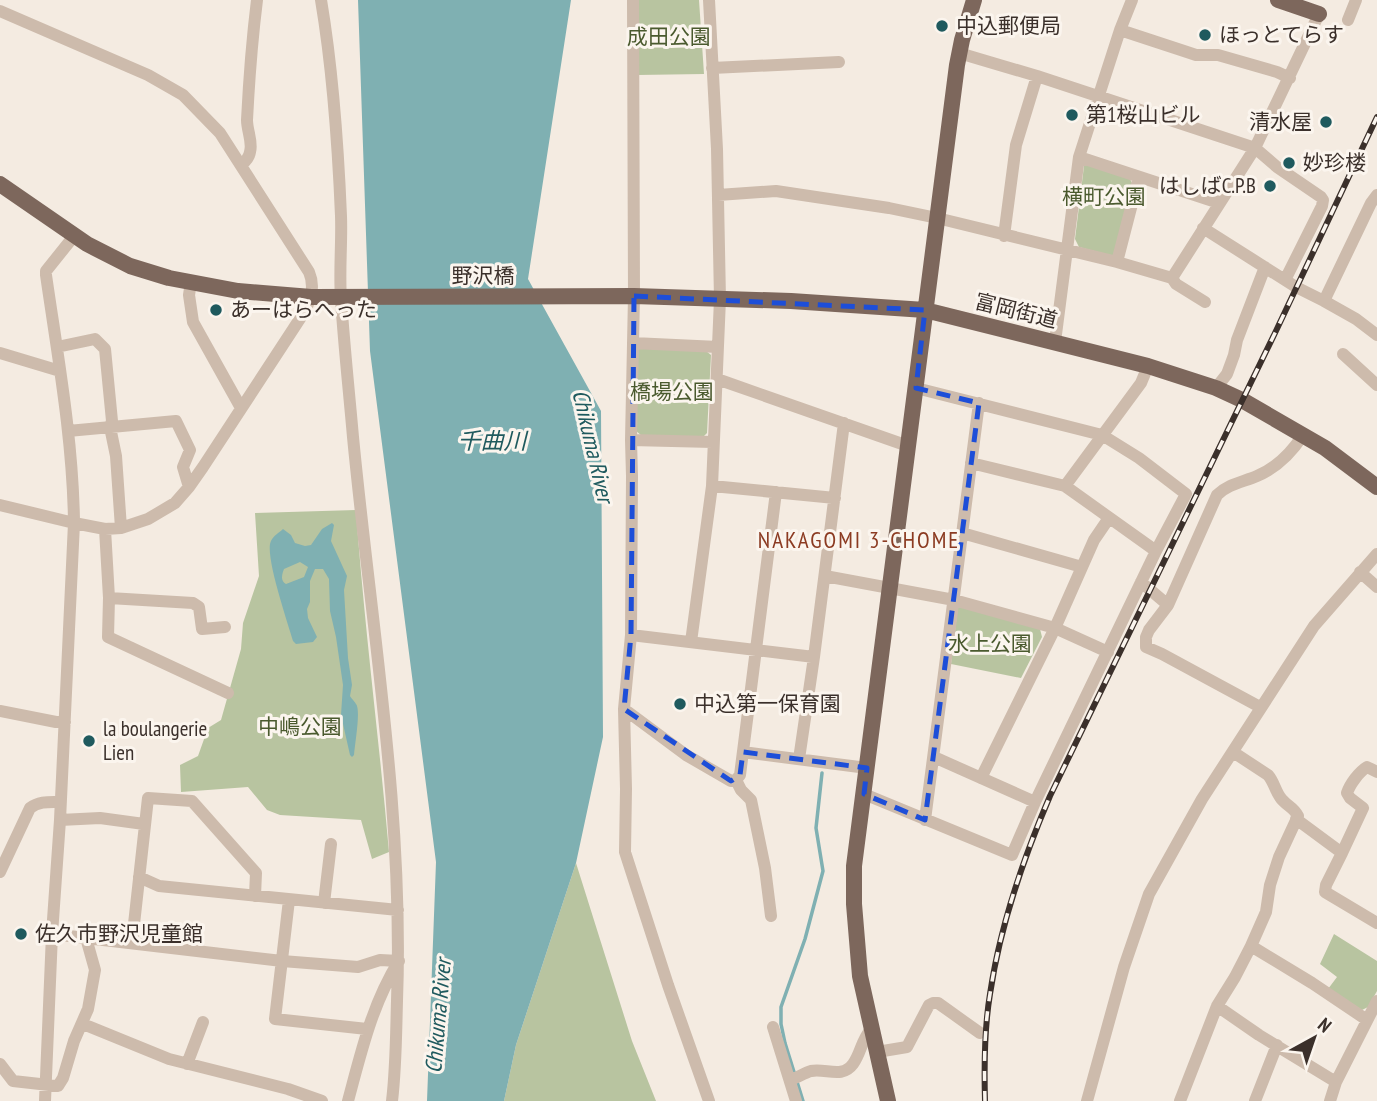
<svg xmlns="http://www.w3.org/2000/svg" width="1377" height="1101" font-family="'PT Sans Narrow','Noto Sans JP',sans-serif">
  <rect width="100%" height="100%" fill="#f4ebe1"/>
  <path fill="#b8c4a0" d="M636,0H699L704,74L637,75Z
    M1089,165L1130,179L1133,185L1113,256L1079,247L1075,239L1084,166Z
    M643,346L706,351L711,355L707,433L703,437L642,436L635,430L636,351Z
    M356,510C364,624 379,738 389,852L372,859L361,820L280,815L267,810L248,787L181,792L180,765L198,756L208,728L221,720L241,649L243,623L259,576L255,513Z
    M958,606L1040,629L1042,637L1021,678L951,664Z
    M576,863L632,1041L656,1101H504L516,1045Z
    M1334,934L1377,961V991L1368,1007L1362,1010L1328,989L1337,977L1320,964Z"/>
  <path fill="#7fb0b2" fill-rule="evenodd" d="M358,0H571L528,279L601,411L603,737L576,863L516,1045L504,1101H427L436,862L370,351Z
    M332,523L334,525L331,541L347,576L344,590L348,658L352,685L350,696C351,698 357,704 357,706C360,715 355,743 354,755L352,757L350,755L341,715L343,685L336,637L330,611L329,579L323,569H315L310,581V602L307,609L308,618L317,637L313,642L296,644L293,641C288,623 264,554 271,541C273,536 280,532 283,529L291,535L295,543L305,546L311,545L322,529ZM300,562L308,567L304,577L286,584C280,581 282,574 284,569Z"/>
  <g fill="none" stroke-linecap="round" stroke-linejoin="round">
    <path stroke="#7fb0b2" stroke-width="3.5" d="M803,1101L785,1043L781,1024V1007L805,939L823,871L816,828L822,773"/>
    <path stroke="#cdbbac" stroke-width="12" d="M321,0C333,71 338,144 341,216C342,243 339,271 341,299C344,345 349,391 353,437C371,625 404,812 397,1001C396,1035 396,1068 392,1101
      M633,0L634,296L631,440L632,476L631,635L624,709L686,755L731,781L736,780L740,775L776,492
      M0,11L148,75L183,95L220,133L309,272C315,286 311,298 305,311L203,467L189,487L175,503L148,519L121,528L105,529L74,523L0,505
      M1348,20L1356,0
      M1120,30L1187,52L1196,55H1218L1277,72L1290,78
      M959,53L1037,76L1255,148L1277,167L1321,197L1323,200L1322,206L1285,280
      M712,68L839,62
      M1079,157L1219,203
      M241,165C245,162 249,158 250,152C253,142 247,131 247,120C249,80 252,40 257,0
      M718,195L776,191L889,208L937,218L1117,262L1172,278L1255,148L1319,14
      M1203,228L1296,287L1324,301L1356,319L1377,335
      M1004,236L1016,145L1037,76
      M1117,262L1139,177
      M1172,278L1176,284L1205,302
      M191,282L189,295L193,322L241,408
      M1324,301L1371,203L1377,195
      M1055,342L1079,157L1120,30L1132,0
      M633,343L718,347
      M57,347L95,339L105,349L112,421L110,427L116,456L121,528
      M0,353L60,371
      M1343,354L1377,385
      M717,379L908,446
      M916,388L1102,435L1139,458L1186,494L1156,551
      M1216,388L1227,374L1234,355L1237,340L1265,267
      M68,431L176,421L190,450L183,467L189,487
      M631,440L713,442
      M712,486L835,498
      M1065,486L1141,383L1148,366
      M105,529L109,598L108,637L228,693
      M962,533L1082,567
      M1360,572L1377,587
      M825,576L954,600L1055,628L1108,652
      M1141,582L1168,605
      M109,598L193,603L199,607L202,629L225,627
      M631,635L814,657
      M691,642L712,486L720,299L717,149L709,0
      M1260,707L1162,654L1146,647V637L1149,630L1168,605L1217,495C1228,484 1243,482 1257,476C1276,468 1292,452 1303,435
      M624,709L626,789L625,852L668,985L709,1101
      M0,711L56,722H65
      M743,752L867,768
      M1233,752L1268,775C1274,782 1275,790 1280,797C1285,805 1294,807 1298,816L1279,857L1270,885L1266,912L1251,946
      M934,757L1035,802
      M799,759L814,657L844,423
      M981,778L1055,628L1094,540L1109,518
      M736,780L741,790L751,800L765,868L771,916
      M864,794L1012,855L1035,802L1156,551L1065,486L971,463
      M1296,819L1342,853L1326,885L1325,892L1377,923
      M60,820L100,818L144,824
      M925,820L979,403
      M1342,853L1363,808L1350,798L1347,793C1350,784 1359,772 1367,767L1377,772
      M0,872L30,808C39,801 49,802 60,802
      M139,877L159,886L398,910
      M289,900L275,1019L367,1029
      M324,903L331,844
      M52,934L282,961L358,967L380,960L399,961C372,1004 361,1053 348,1101
      M132,942L148,798L192,801L256,873L255,896
      M1217,1006L1259,1035L1336,1082
      M83,1024L169,1059L288,1089L322,1101
      M773,1027L796,1101
      M877,1052L907,1047L929,1005L933,1003H938L980,1033
      M0,1064L13,1081L58,1086L63,1078L74,1041L88,1009L95,970L86,938
      M187,1064L203,1022
      M790,1080C797,1078 804,1073 811,1071C826,1068 842,1079 853,1064C861,1053 861,1041 871,1029
      M45,1101L52,934L60,820L74,523C73,440 58,358 46,275V271L74,236
      M1087,1101L1124,967L1149,894L1202,799L1314,626L1377,554
      M1180,1101L1217,1006L1235,977L1251,946L1312,983L1367,1020
      M1255,1101L1277,1045
      M1330,1101L1336,1082L1377,1001"/>
    <path stroke="#7d675c" stroke-width="16" d="M1278,0L1319,14
      M0,184L87,244L130,266L169,278L238,291L311,297L634,296L791,301L925,310L1148,366L1216,388L1242,400L1325,448L1377,487
      M888,1101L860,976L854,904V866L957,65L962,40L974,0"/>
    <defs>
      <path id="rail" d="M985,1101C984,1065 984,1030 990,994C1000,926 1023,859 1050,796L1275,333L1377,117"/>
    </defs>
    <use href="#rail" stroke="#3b302b" stroke-width="6"/>
    <use href="#rail" stroke="#fbf5ee" stroke-width="3.5" stroke-dasharray="10" stroke-linecap="butt"/>
  </g>
  <path fill="none" stroke="#1d4ed8" stroke-width="5" stroke-dasharray="14 9" stroke-linejoin="round" d="M634,296L925,310L916,388L979,403L925,820L864,794L867,768L743,752L740,775L731,781L624,709L631,635Z"/>
  <g fill="#1f5a5e" stroke="#fbf5ee" stroke-width="2.5">
    <circle cx="942" cy="26" r="7"/>
    <circle cx="1205" cy="35" r="7"/>
    <circle cx="1072" cy="115" r="7"/>
    <circle cx="1326" cy="122" r="7"/>
    <circle cx="1289" cy="163" r="7"/>
    <circle cx="1270" cy="186" r="7"/>
    <circle cx="216" cy="310" r="7"/>
    <circle cx="680" cy="704" r="7"/>
    <circle cx="89" cy="741" r="7"/>
    <circle cx="21" cy="934" r="7"/>
  </g>
  <g text-anchor="middle" stroke-width="6" stroke-linejoin="round" paint-order="stroke">
    <g font-size="21" fill="#3b302b" stroke="#fbf5ee" text-anchor="start">
      <text x="956" y="33">中込郵便局</text>
      <text x="1219" y="42">ほっとてらす</text>
      <text x="1086" y="122">第1桜山ビル</text>
      <text x="1312" y="129" text-anchor="end">清水屋</text>
      <text x="1303" y="170">妙珍楼</text>
      <text x="1256" y="193" text-anchor="end">はしばC.P.B</text>
      <text x="230" y="317">あーはらへった</text>
      <text x="694" y="711">中込第一保育園</text>
      <text x="103" y="736">la boulangerie<tspan x="103" dy="24">Lien</tspan></text>
      <text x="35" y="941">佐久市野沢児童館</text>
    </g>
    <g font-size="21" fill="#4a5a2e" stroke="#fbf5ee">
      <text x="669" y="44">成田公園</text>
      <text x="1104" y="204">横町公園</text>
      <text x="672" y="399">橋場公園</text>
      <text x="990" y="651">水上公園</text>
      <text x="300" y="734">中嶋公園</text>
    </g>
    <g font-size="21" fill="#3b302b" stroke="#fbf5ee">
      <text x="483" y="283">野沢橋</text>
      <text transform="translate(1016 311) rotate(14)" y="7">富岡街道</text>
    </g>
    <g font-size="23" font-style="italic" fill="#1f5a5e" stroke="#fbf5ee">
      <text x="492" y="449">千曲川</text>
      <text transform="translate(593 446) rotate(77)" y="8">Chikuma River</text>
      <text transform="translate(438 1016) rotate(-85)" y="8">Chikuma River</text>
    </g>
    <g font-size="23" letter-spacing="2" fill="#8c3b22" stroke="#fbf5ee">
      <text x="859" y="548">NAKAGOMI 3-CHOME</text>
    </g>
  </g>
  <g transform="translate(1314 1038) rotate(40)" stroke="#fbf5ee" stroke-width="5" paint-order="stroke">
  <path d="M0-5L12 26L0 18L-12 26Z" fill="#3b302b"/>
  <text y="-10" font-size="19" font-weight="bold" text-anchor="middle" fill="#3b302b">N</text>
  </g>
</svg>
